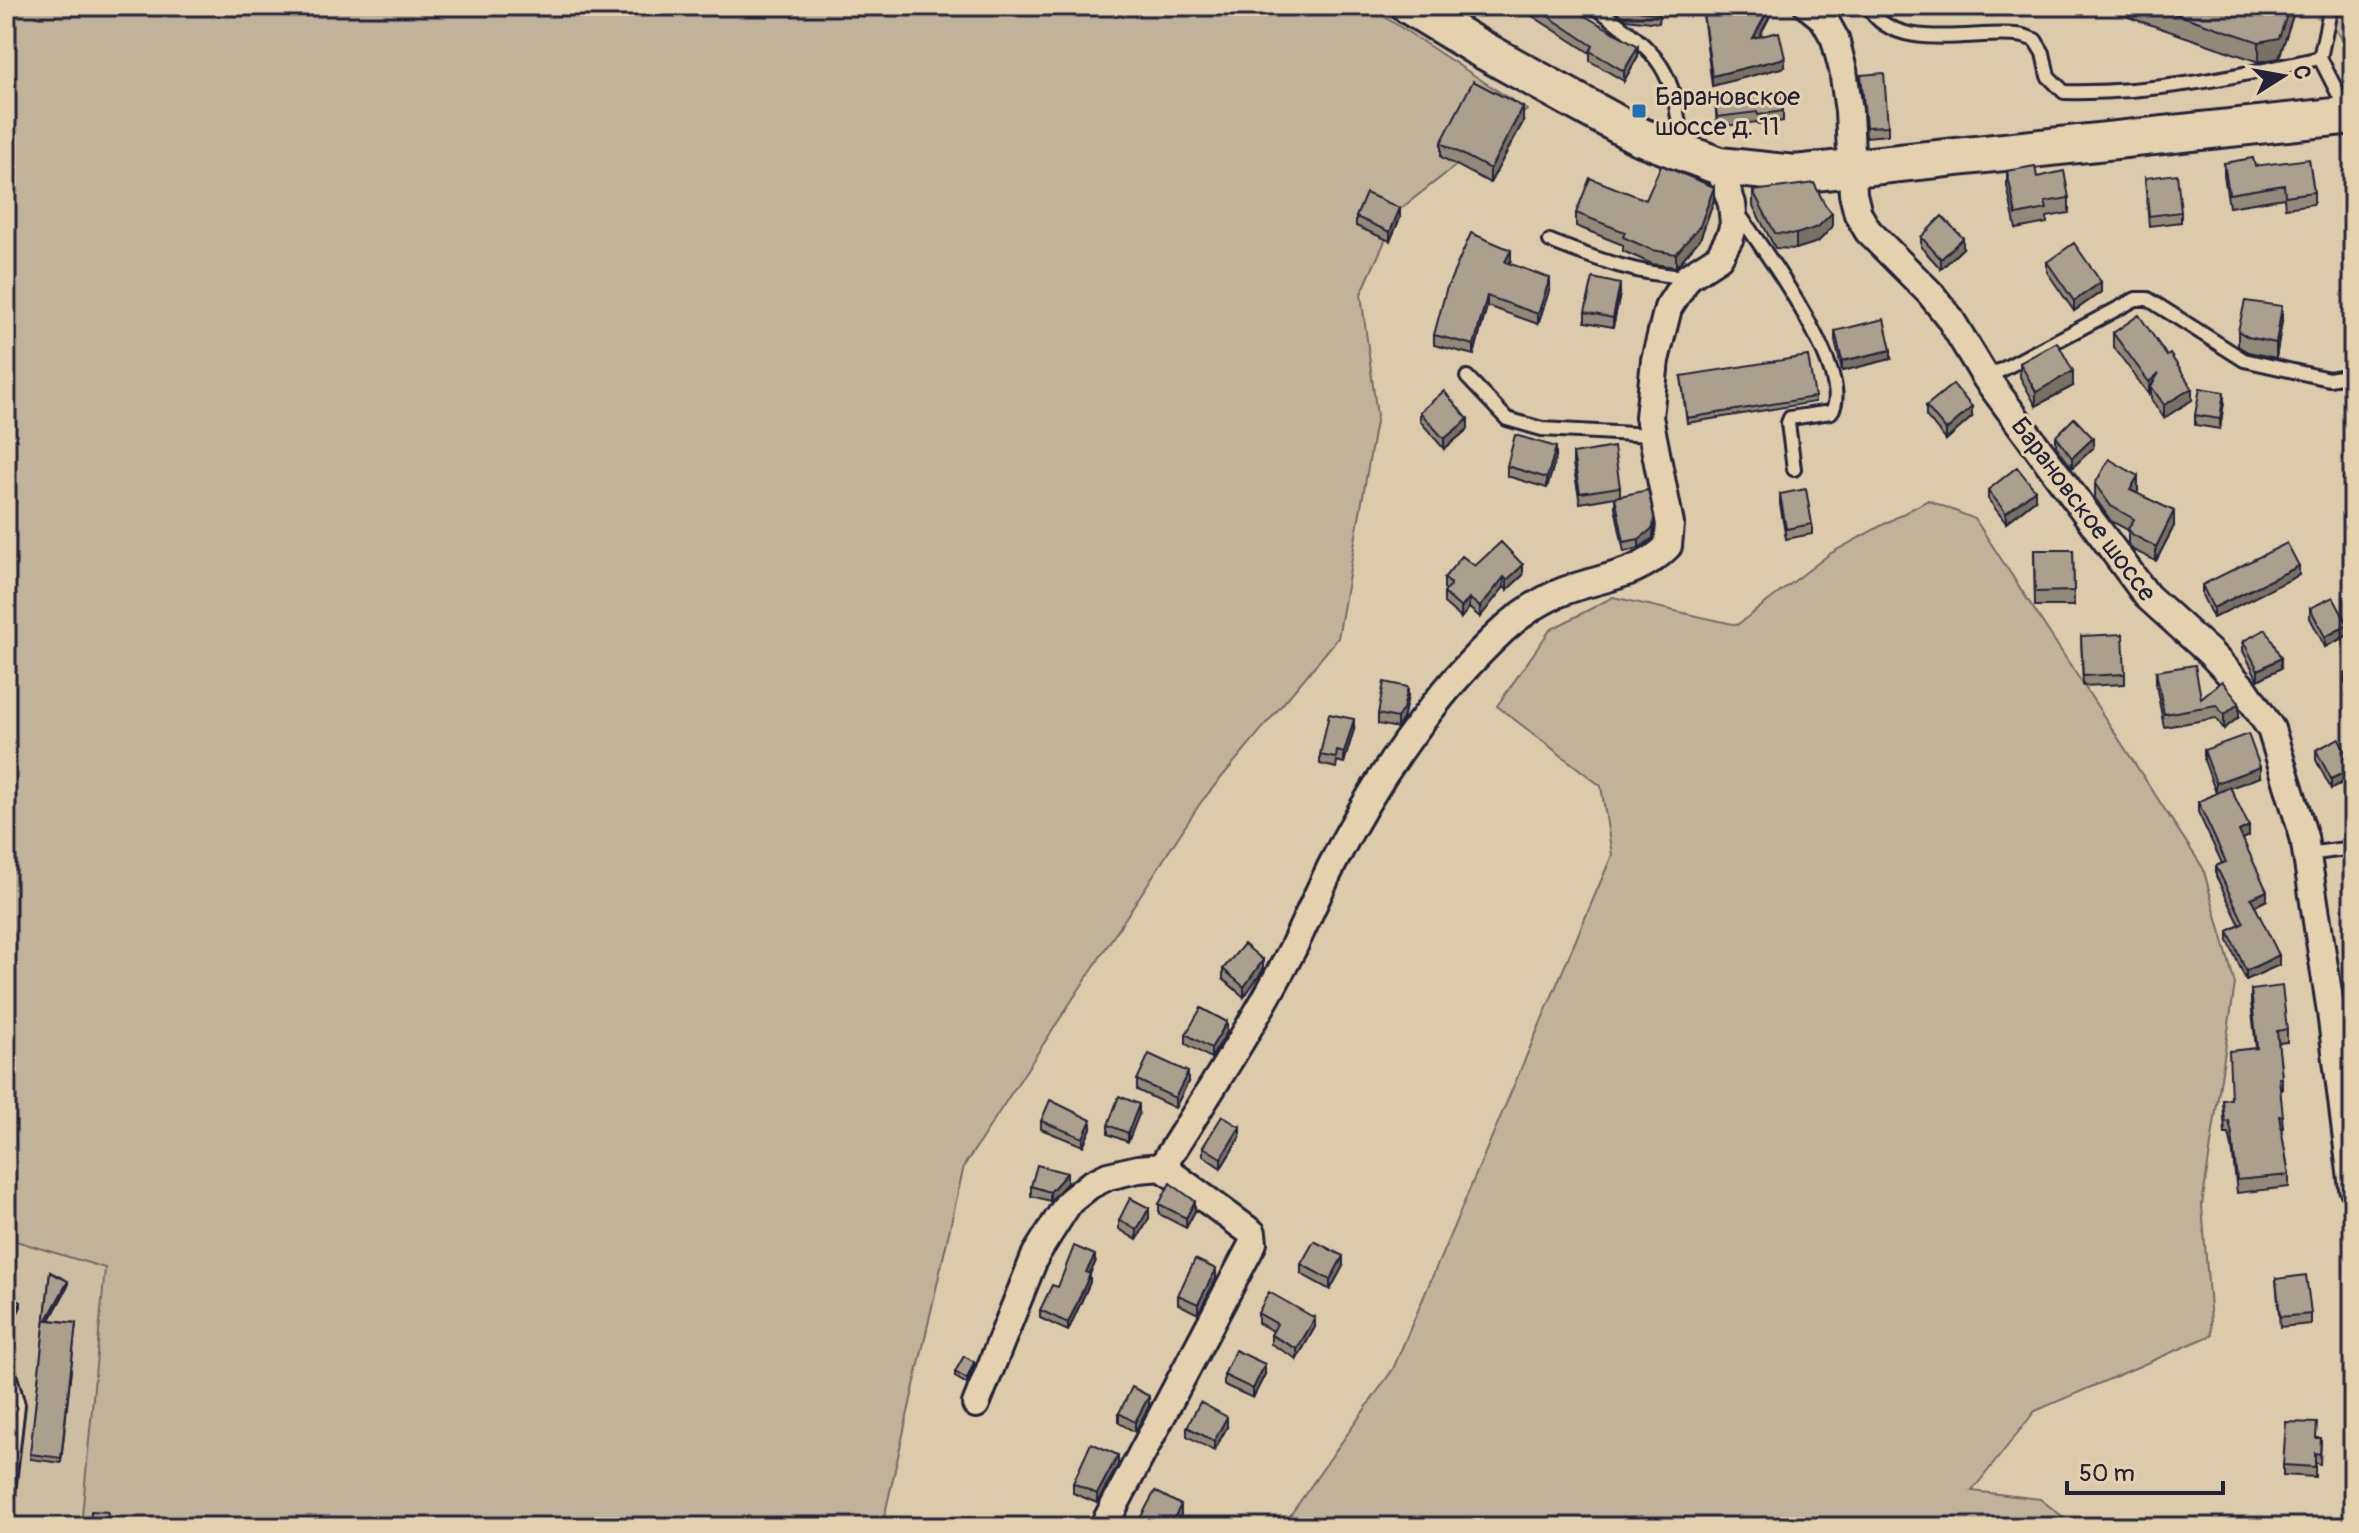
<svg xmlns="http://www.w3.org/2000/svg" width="2359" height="1533" font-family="Pangolin,sans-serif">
  <rect width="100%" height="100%" fill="#dccbaa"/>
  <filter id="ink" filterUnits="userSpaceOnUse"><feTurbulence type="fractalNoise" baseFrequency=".0125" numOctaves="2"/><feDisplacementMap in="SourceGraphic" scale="16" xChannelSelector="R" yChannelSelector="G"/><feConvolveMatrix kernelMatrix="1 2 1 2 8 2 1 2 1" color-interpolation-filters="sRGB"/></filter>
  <g filter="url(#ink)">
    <path fill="#cdbea1" d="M6,1238L105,1268L81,1527H6Z"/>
    <path fill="#c1b29a" stroke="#726a6a" stroke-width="2" d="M6,6H1368L1527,110L1399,210L1361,294L1377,416L1338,638L1201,802L964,1166L882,1527H81L105,1268L6,1238Z
      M2318,6H2353V68L2345,43Z
      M1928,500L1975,519L2203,868L2235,984L2202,1205L2212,1335L2035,1411L1972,1491L2040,1499L2076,1527H1282L1393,1369L1612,855L1601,786L1497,706L1550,630L1613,597L1737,625L1831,553Z"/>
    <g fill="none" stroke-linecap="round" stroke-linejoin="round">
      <defs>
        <path id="service" d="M1594,6C1657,53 1675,64 1681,146
          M1868,6C1893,54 1975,30 2017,35C2023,35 2029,38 2035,40L2043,53L2048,76L2064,92C2151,94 2235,77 2320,58
          M2331,6L2320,58L2348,113
          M1738,213C1760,244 1858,379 1831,412L1790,418L1788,423L1794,469
          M1550,241C1595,259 1639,275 1688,277
          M1467,377L1507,419L1542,429L1651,435
          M1986,378L2136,299H2148L2244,360L2329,379L2353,375
          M2307,854L2353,848
          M6,1363L18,1405L6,1509"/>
        <path id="minor" d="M1808,6L1824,19L1835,39L1843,70L1849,111L1853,194L1858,214L1868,231L1930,293L1949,317L1986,378L2147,596L2210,653L2245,690L2271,729L2304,837L2331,1012L2353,1188
          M1162,1167C1207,1095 1254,1024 1293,948C1306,921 1318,893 1332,865C1373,783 1435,693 1503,630C1519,615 1543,599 1564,591C1601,577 1639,576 1668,546L1670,524L1649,417L1655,360L1668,308L1688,277L1719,257L1730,237L1734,224L1732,204L1719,166
          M976,1404L1036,1254L1069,1202L1090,1185L1108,1176L1138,1169L1162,1167L1252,1233L1253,1243L1103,1527"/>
        <path id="secondary" d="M1410,6L1474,45L1639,136L1719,166L1795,174L2353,115"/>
      </defs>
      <use href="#service" stroke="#22223b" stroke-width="18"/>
      <use href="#minor" stroke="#22223b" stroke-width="32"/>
      <use href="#secondary" stroke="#22223b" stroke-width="42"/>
      <use href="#service" stroke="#e4d2af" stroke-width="12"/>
      <use href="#minor" stroke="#e4d2af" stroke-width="26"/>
      <use href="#secondary" stroke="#e4d2af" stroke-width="36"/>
    </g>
    <path fill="#938979" stroke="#22223b" stroke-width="2" d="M1517,6H1591V15L1580,13L1638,56L1624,81L1590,61V53Z
      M1613,6H1661L1659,23L1626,19L1613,9Z
      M1702,6L1769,18L1759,37L1785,67L1712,86Z
      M1943,6H2008L1944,15Z
      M2096,6H2296L2279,58L2259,62Z
      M1861,75L1888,126V135L1866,137Z
      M1715,99L1783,111V121L1758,124L1757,122L1717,127Z
      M1523,122L1490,183L1441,157V143Z
      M2224,163L2314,192V204L2285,208L2284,198L2229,207L2224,175Z
      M2007,171L2037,177L2069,198V213L2047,217V223L2016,229L2007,186Z
      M2145,178L2181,212V222L2149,226Z
      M1753,191L1832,227L1818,242L1796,249L1775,248L1753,206Z
      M1714,200L1700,239L1676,267L1652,264L1623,251V245L1576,226V213Z
      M1356,217L1400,218L1390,241L1356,226Z
      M1921,237L1963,248L1941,269L1921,247Z
      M1511,260L1509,264L1550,288L1538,324L1487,306L1474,355L1434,345V335Z
      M2047,262L2101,292L2074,311L2047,272Z
      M1620,294L1613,327L1585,322V312Z
      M2282,321L2276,358L2248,352L2238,346V331Z
      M1835,331L1891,359L1842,371L1835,341Z
      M2113,333L2192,400L2164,418L2151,399V393L2149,395L2113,346Z
      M2020,363L2073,386L2036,406L2020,377Z
      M1681,376L1815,397V402L1687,423Z
      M2224,402L2220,429L2195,425V415Z
      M1926,406L1972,417L1946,440L1926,416Z
      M1420,412L1468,429L1444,449L1420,421Z
      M2056,436L2093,448L2072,468L2056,446Z
      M1573,454L1620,487V496L1654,527L1653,538L1639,548L1624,552L1615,507V497L1580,503L1573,464Z
      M1556,457L1547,488L1507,476V466Z
      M2095,484L2138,491L2137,493L2174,526L2156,561L2133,550L2128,544V530L2111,521L2095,498Z
      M1988,490L2035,500L2006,523L1988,499Z
      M1780,494L1812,524V534L1786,539L1780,504Z
      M2034,550H2073L2074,606H2035Z
      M1475,566L1523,575L1507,590L1504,587L1480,617L1469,608L1461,618L1444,603V593L1446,590L1444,588V578Z
      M2299,575L2213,618L2202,595V585Z
      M2310,608L2348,635L2325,647L2310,618Z
      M2081,636L2125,674V684L2083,686Z
      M2243,641L2281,668L2258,680L2243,651Z
      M2353,669V697L2345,682V673Z
      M2156,671L2201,698L2239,717L2224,729L2216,718L2164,727L2156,685Z
      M1408,696L1403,719L1397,728L1378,724V714Z
      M1354,729L1344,763L1337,761L1336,768L1320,764V755Z
      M2204,750L2260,777L2230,787L2249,836L2243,839L2267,900L2255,906L2279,965L2246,980L2228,941V931L2240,925L2216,876V866L2222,863L2198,812V802L2223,790L2216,793L2204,760Z
      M2316,750L2353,766V777L2331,789L2316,760Z
      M1223,969L1263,970L1244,997L1223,979Z
      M2251,990L2287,1029V1042L2278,1043L2282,1078V1090L2280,1091L2283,1128H2281L2289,1175V1187L2237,1193L2232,1147L2229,1134H2225L2223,1100L2231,1099L2256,1048L2251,1002Z
      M1227,1032L1211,1058L1186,1044V1034Z
      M1137,1080L1188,1082L1175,1108L1137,1090Z
      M1139,1114L1128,1142L1108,1134V1125Z
      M1041,1121L1091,1128L1083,1146L1041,1129Z
      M1240,1137L1221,1168L1203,1156V1147Z
      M1067,1183L1050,1201L1031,1196V1186Z
      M1159,1204L1195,1211L1186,1228L1159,1214Z
      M1149,1218L1137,1240L1119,1229V1220Z
      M1095,1263L1090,1274V1282L1086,1291L1068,1331L1040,1318V1310L1058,1287Z
      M1301,1264L1343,1266L1330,1290L1301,1274Z
      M50,1272L68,1286L50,1320L76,1323L61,1463L30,1459Z
      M1216,1279L1198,1314L1178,1304V1295Z
      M2276,1279L2311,1314V1324L2280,1327Z
      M1258,1313L1315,1327L1297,1359L1271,1344V1335L1273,1331L1258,1323Z
      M974,1367L967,1384L955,1377V1372Z
      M1265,1374L1253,1398L1224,1385V1375Z
      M1149,1406L1135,1432L1119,1423V1413Z
      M1187,1427H1227L1214,1451L1187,1436Z
      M2317,1438H2321L2320,1464L2315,1463V1477L2283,1475V1465Z
      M1118,1465L1097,1503L1073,1493V1483Z"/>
    <path fill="#786f63" stroke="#22223b" stroke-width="2" d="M2290,6H2296L2279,58L2259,62V42Z
      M1769,9V18L1753,48V38Z
      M1638,46V56L1624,81V71Z
      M1785,58V67L1712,86V76Z
      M1523,107V122L1490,183V169Z
      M1714,187V200L1700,239L1676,267V254Z
      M1400,208V218L1390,241V232Z
      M1832,213V227L1818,242L1796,249V234Z
      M1963,238V248L1941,269V259Z
      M1511,250V260L1505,272V262Z
      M1550,278V288L1538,324V314Z
      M2101,282V292L2074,311V301Z
      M1620,284V294L1613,327V318Z
      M1487,296V306L1474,355V345Z
      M2282,306V321L2276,358V343Z
      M1891,350V359L1842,371V361Z
      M2073,371V386L2036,406V392Z
      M2159,373L2151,386V393L2149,395V382Z
      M2192,388V400L2164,418V405Z
      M2224,392V402L2220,429V419Z
      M1972,407V417L1946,440V430Z
      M1468,419V429L1444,449V439Z
      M2093,438V448L2072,468V458Z
      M1556,447V457L1547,488V478Z
      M2138,476V491L2130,504V490Z
      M2035,490V500L2006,523V513Z
      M2174,511V526L2156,561V547Z
      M1654,517L1653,538L1639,548V539Z
      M1523,565V575L1507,590V580Z
      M2299,566V575L2213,618V608Z
      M1504,577V587L1480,617V607Z
      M1469,598V608L1461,618V608Z
      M2348,625V635L2325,647V637Z
      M2281,658V668L2258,680V670Z
      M1408,687V696L1403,719L1397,728V718Z
      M2239,703V717L2224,729V715Z
      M1354,719V729L1344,763V753Z
      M2260,767V777L2216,793V783Z
      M2353,768V777L2331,789V779Z
      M2249,826V836L2239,841V831Z
      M2267,891V900L2251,908V898Z
      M2279,955V965L2246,980V971Z
      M1263,960V970L1244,997V987Z
      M1227,1022V1032L1211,1058V1048Z
      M1188,1072V1082L1175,1108V1098Z
      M1139,1104V1114L1128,1142V1133Z
      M1091,1120V1128L1083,1146V1138Z
      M1240,1127V1137L1221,1168V1158Z
      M1067,1173V1183L1050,1201V1192Z
      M1195,1201V1211L1186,1228V1218Z
      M1149,1208V1218L1137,1240V1230Z
      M1095,1255V1263L1086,1280V1272Z
      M1343,1256V1266L1330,1290V1280Z
      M1216,1269V1279L1198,1314V1304Z
      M1090,1274V1282L1086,1291L1068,1331V1323Z
      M68,1281V1286L47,1325V1320Z
      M21,1302V1307L7,1333V1328Z
      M1315,1318V1327L1297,1359V1349Z
      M974,1362V1367L967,1384V1379Z
      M1265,1364V1374L1253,1398V1389Z
      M1149,1396V1406L1135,1432V1422Z
      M1227,1417V1427L1214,1451V1441Z
      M1118,1455V1465L1097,1503V1494Z
      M1181,1505V1515L1175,1527H1169Z"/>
    <path fill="#ab9f8d" stroke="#22223b" stroke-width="2" d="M1533,6H1567L1638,46L1624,71L1590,51L1593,46Z
      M1622,6H1660L1659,14L1626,9Z
      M1702,6H1763L1769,9L1753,38L1779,32L1785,58L1712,76Z
      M2152,6H2290L2279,38L2259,42Z
      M1884,73L1888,126L1866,127L1861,75Z
      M1473,81L1523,107L1490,169L1441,143Z
      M1780,90L1783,111L1758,115L1757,112L1717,117L1715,99Z
      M2253,158L2255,166L2309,159L2314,192L2285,196L2284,185L2229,194L2224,163Z
      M1661,165L1714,187L1700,226L1676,254L1652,250L1623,237L1625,232L1576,213L1590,178L1646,200Z
      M2035,166L2037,177L2064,171L2069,198L2045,202L2047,209L2016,215L2007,171Z
      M2177,174L2181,212L2149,216L2145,178Z
      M1814,183L1825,205L1832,213L1818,227L1796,234L1775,233L1753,191Z
      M1366,193L1400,208L1390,232L1356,217Z
      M1942,216L1963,238L1941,259L1921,237Z
      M1471,233L1511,250L1505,262L1550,278L1538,314L1487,296L1474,345L1434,335L1446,290Z
      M2074,243L2101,282L2074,301L2047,262Z
      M1593,278L1620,284L1613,318L1585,312Z
      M2245,301L2282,306L2276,343L2248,337L2238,331Z
      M2139,315L2167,356L2170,354L2192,388L2164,405L2151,386L2159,373L2149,382L2113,333Z
      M1884,319L1891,350L1842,361L1835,331Z
      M2057,342L2073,371L2036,392L2020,363Z
      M1808,356L1815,397L1687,418L1681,376Z
      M1953,384L1972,407L1946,430L1926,406Z
      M2200,388L2224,392L2220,419L2195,415Z
      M1444,391L1468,419L1444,439L1420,412Z
      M2074,418L2093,438L2072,458L2056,436Z
      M1515,435L1556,447L1547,478L1507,466Z
      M1614,447L1620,487L1580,493L1573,454Z
      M2109,459L2138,476L2130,490L2174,511L2156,547L2133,535L2128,529L2134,519L2111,506L2095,484Z
      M2017,467L2035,490L2006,513L1988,490Z
      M1806,489L1812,524L1786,529L1780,494Z
      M1648,490L1654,517L1653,528L1639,539L1624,542L1615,497Z
      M1501,542L1523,565L1507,580L1504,577L1480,607L1469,598L1461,608L1444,593L1451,584L1444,578L1462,556L1475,566Z
      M2287,543L2299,566L2213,608L2202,585Z
      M2034,550H2073L2074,591L2035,592Z
      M2333,597L2348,625L2325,637L2310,608Z
      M2266,629L2281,658L2258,670L2243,641Z
      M2123,634L2125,674L2083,676L2081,636Z
      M2195,665L2201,698L2222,681L2239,703L2224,715L2216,705L2164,714L2156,671Z
      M2353,669V688L2345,673Z
      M1384,682L1408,687L1403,709L1397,718L1378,714Z
      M1329,714L1354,719L1344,753L1337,751L1336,758L1320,755Z
      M2248,734L2260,767L2216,783L2204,750Z
      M2339,738L2353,768L2331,779L2316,750Z
      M2230,787L2249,826L2239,831L2267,891L2251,898L2279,955L2246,971L2228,931L2244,923L2216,866L2226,862L2198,802Z
      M1244,944L1263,960L1244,987L1223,969Z
      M2282,986L2287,1029L2277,1031L2282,1078H2279L2283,1116H2279L2289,1175L2237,1180L2232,1134L2229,1121L2225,1122L2223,1100L2231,1099L2229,1051L2257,1048L2251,990Z
      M1201,1008L1227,1022L1211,1048L1186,1034Z
      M1149,1054L1188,1072L1175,1098L1137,1080Z
      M1119,1096L1139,1104L1128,1133L1108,1125Z
      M1050,1100L1091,1120L1083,1138L1041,1121Z
      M1222,1116L1240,1127L1221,1158L1203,1147Z
      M1037,1165L1067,1173L1050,1192L1031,1186Z
      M1170,1183L1195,1201L1186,1218L1159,1204Z
      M1130,1198L1149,1208L1137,1230L1119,1220Z
      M1314,1241L1343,1256L1330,1280L1301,1264Z
      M1074,1246L1095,1255L1086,1272L1090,1274L1086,1283L1068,1323L1040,1310L1052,1285L1058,1287Z
      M1195,1259L1216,1269L1198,1304L1178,1295Z
      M50,1272L68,1281L47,1320L76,1323L61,1458L30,1454Z
      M2306,1275L2311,1314L2280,1317L2276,1279Z
      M1269,1292L1315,1318L1297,1349L1271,1335L1277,1324L1258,1313Z
      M6,1294L21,1302L7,1328L6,1327Z
      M1235,1350L1265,1364L1253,1389L1224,1375Z
      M964,1356L974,1362L967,1379L955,1372Z
      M1132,1387L1149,1396L1135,1422L1119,1413Z
      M1200,1402L1227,1417L1214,1441L1187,1427Z
      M2286,1422L2317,1423L2316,1438H2321L2320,1454L2315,1453V1467L2283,1465Z
      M1091,1443L1118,1455L1097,1494L1073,1483Z
      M1155,1491L1181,1505L1169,1527H1147L1138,1522Z
      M91,1511L108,1512L107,1527H90Z"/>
  </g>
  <rect fill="#1f6fb2" stroke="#e4d2af" stroke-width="3" x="1631" y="103" width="16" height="16" rx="4"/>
  <g text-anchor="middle" stroke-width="6" stroke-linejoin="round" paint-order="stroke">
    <g font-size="26" fill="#22223b" stroke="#e4d2af" text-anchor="start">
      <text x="1655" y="105">Барановское<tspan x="1655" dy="30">шоссе д. 11</tspan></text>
    </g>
    <g font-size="26" fill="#22223b" stroke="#e4d2af">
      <text transform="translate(2084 509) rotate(53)" y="9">Барановское шоссе</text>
    </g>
  </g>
  <rect width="2359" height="1533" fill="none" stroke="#e4d2af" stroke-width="32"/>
  <rect x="16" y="16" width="2327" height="1501" fill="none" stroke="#22223b" stroke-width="3" filter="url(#ink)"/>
  <g transform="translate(2283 76) rotate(79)" stroke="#e4d2af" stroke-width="6" paint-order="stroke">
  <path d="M0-6L14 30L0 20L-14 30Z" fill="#22223b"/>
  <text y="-12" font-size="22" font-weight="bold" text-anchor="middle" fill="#22223b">С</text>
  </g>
  <path d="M2067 1481v12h156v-12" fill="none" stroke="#22223b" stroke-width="4"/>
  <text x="2079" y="1481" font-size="24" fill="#22223b" stroke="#e4d2af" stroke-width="6" paint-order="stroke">50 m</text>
</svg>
